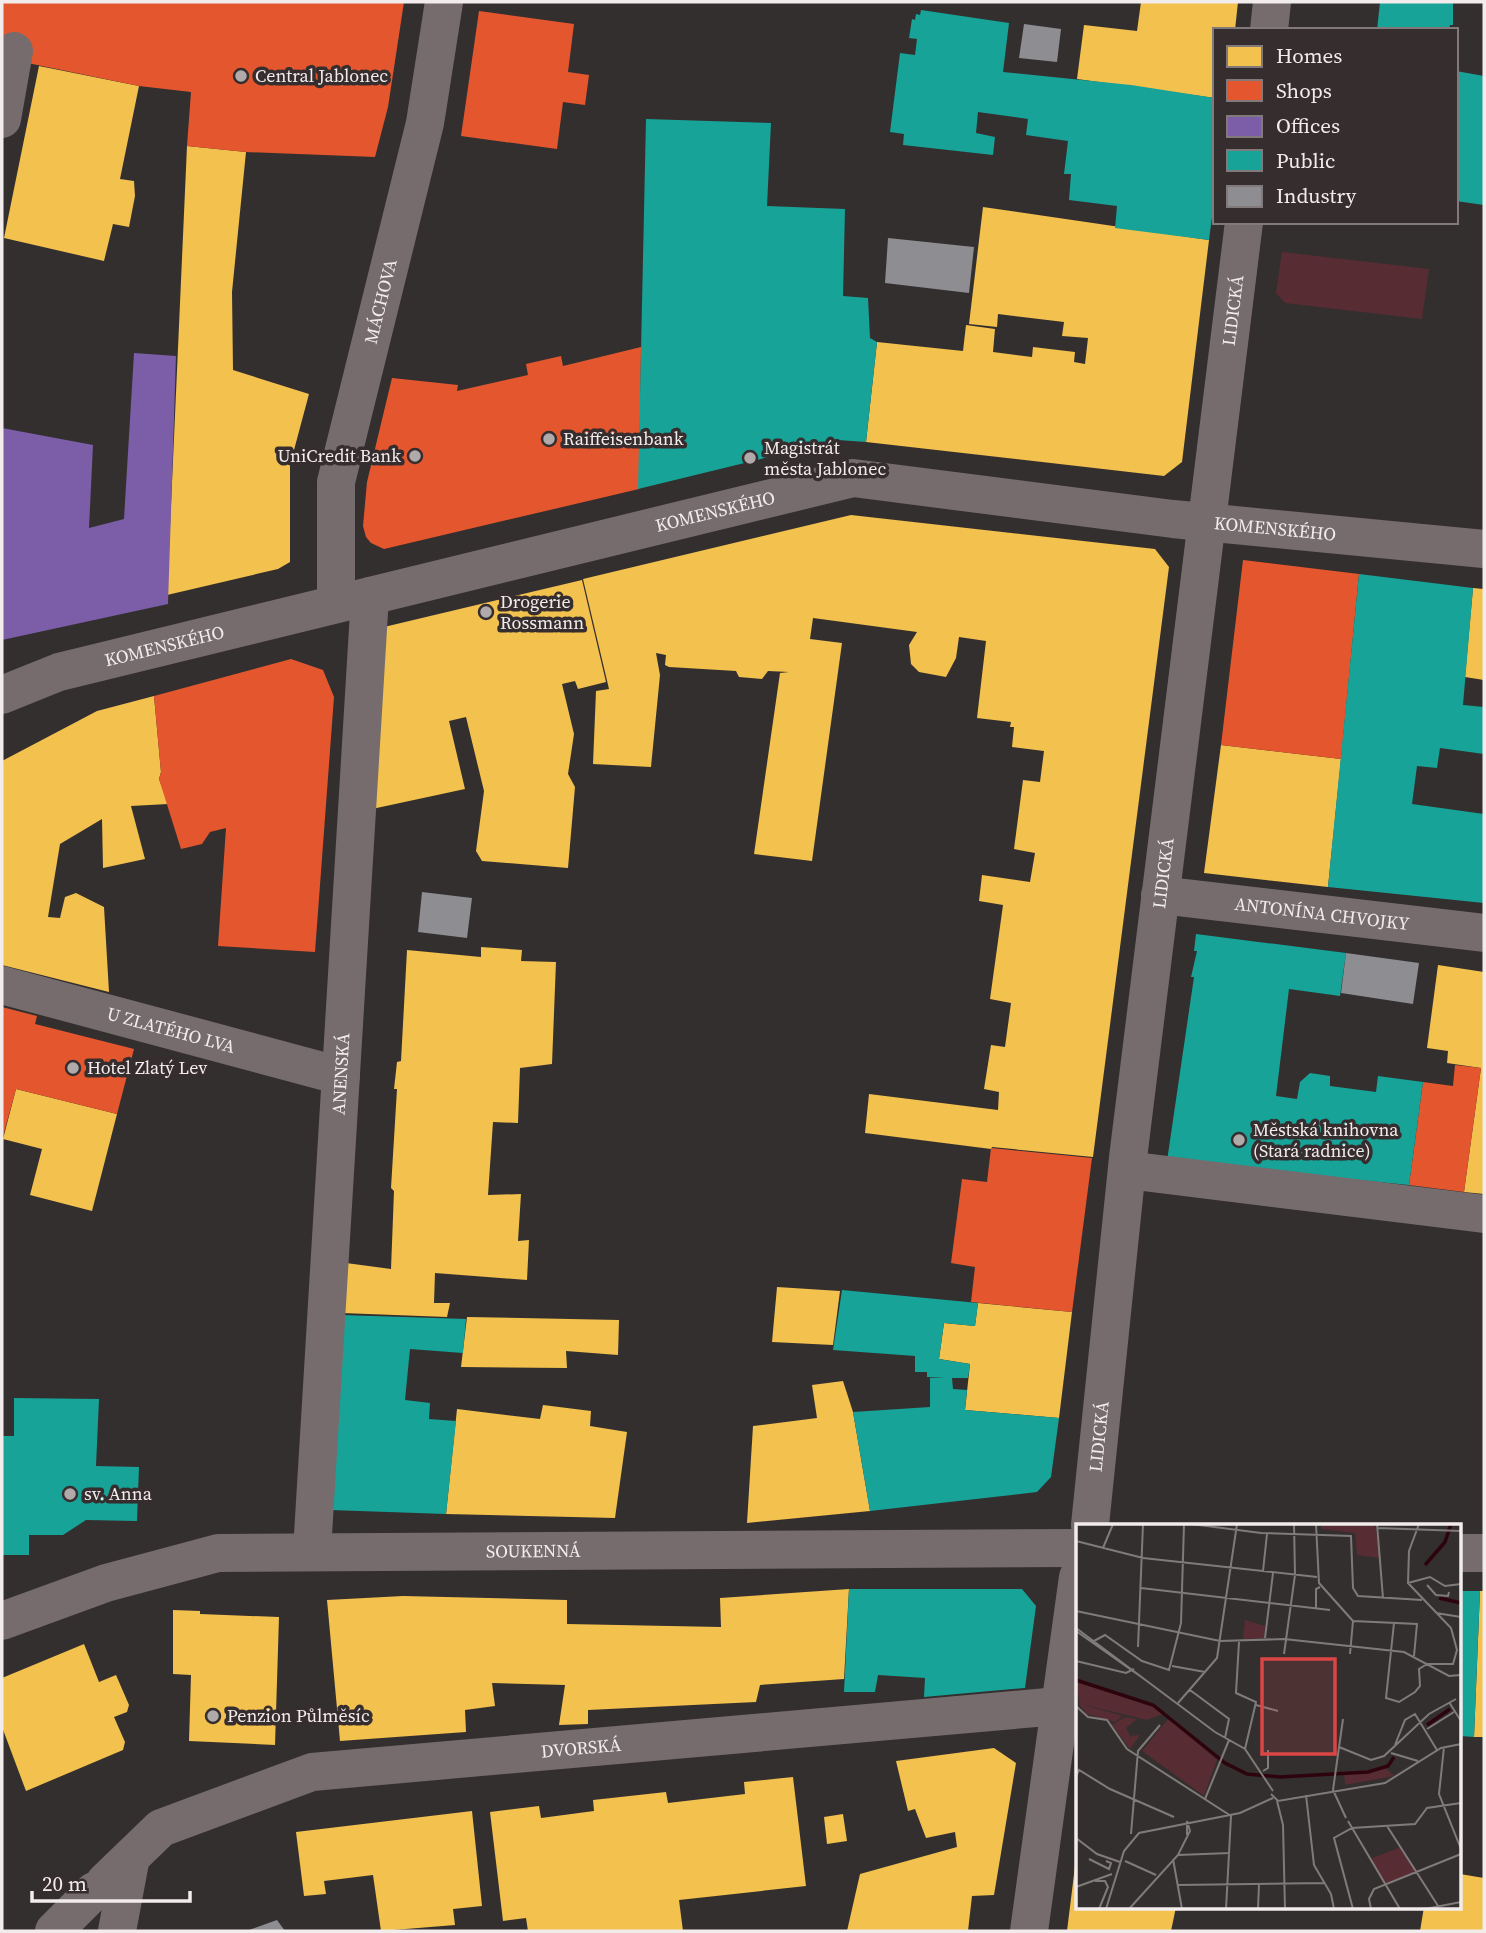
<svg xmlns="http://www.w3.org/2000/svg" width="1486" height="1933" font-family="'Source Serif 4',serif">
  <rect width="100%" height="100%" fill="#342f2f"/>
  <path fill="#572c32" d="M1282,252L1429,269L1422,319L1285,303L1276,293Z"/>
  <path fill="#f2c14e" d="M1141,2H1238L1235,30H1215V98L1077,79L1084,25L1137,31Z
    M39,66L139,86L120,179L134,181L135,196L129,227L113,224L104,261L4,238Z
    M187,146L246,152L232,292L233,370L309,394L290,465V562L278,569L167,595Z
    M983,207L1209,240L1182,462L1164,476L866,442L877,342L963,351L966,325L995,329L993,352L1032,357L1033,347L1075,352L1074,362L1085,364L1088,338L1062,336L1064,322L998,314L997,327L969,324Z
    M851,515L1155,549L1169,567L1093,1157L992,1147L991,1149L865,1133L869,1094L998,1110L999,1092L984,1089L991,1045L1005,1047L1011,1003L990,999L1003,905L979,901L982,875L1030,882L1035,853L1014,849L1023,780L1040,782L1044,751L1012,747L1014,727H1010L1011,722L977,718L986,641L959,637L956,658L946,677L919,672L911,664L909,645L917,632L813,618L810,639L842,643L812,861L754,854L780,673L789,672L768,671L762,679L739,677L736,671L669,667L665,665L666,655L656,653L660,675L651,767L593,764L596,691L609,689L583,579Z
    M582,580L606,682L578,689L575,681L562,684L574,734L568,774L575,787L568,868L482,861L476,851L484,791L466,717L449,721L465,789L372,809L384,627Z
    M1473,588L1484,589V680L1465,677Z
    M154,696L161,772L159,779L168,804L131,806L145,859L103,868L102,819L60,844L48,917L60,918L65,897L76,893L104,907L109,992L2,965V761L97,711Z
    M1221,745L1341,759L1328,887L1204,873Z
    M481,947L522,950L521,961L556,962L552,1064L520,1068L518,1123L493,1122L488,1195L521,1194L518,1241L529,1240L527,1280L435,1273L434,1303H450L447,1317L342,1313L346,1263L391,1269L394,1191L391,1188L397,1089H394L397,1062L401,1061L407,950L481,957Z
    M1438,965L1484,972V1194L1464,1192L1481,1068L1447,1063L1448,1051L1427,1048Z
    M16,1089L117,1114L92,1211L30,1195L42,1149L3,1139Z
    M777,1287L840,1291L833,1345L772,1342Z
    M978,1303L1072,1312L1059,1418L965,1410L970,1364L939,1359L944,1323L975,1326Z
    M467,1317L619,1320L618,1355L566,1351L567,1368L461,1367Z
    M843,1381L853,1412L870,1511L747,1523L753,1426L817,1418L812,1385Z
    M543,1405L591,1411L590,1426L627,1432L615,1518L446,1514L457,1409L540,1419Z
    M849,1589L844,1679L760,1685L756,1702L588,1710V1724L559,1725L565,1685L492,1683L495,1706L465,1710L466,1732L340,1741L327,1600L403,1596L567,1600V1624L721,1627L720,1598Z
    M1480,1591H1484V1737H1474Z
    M173,1610L200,1611V1614L279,1617L275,1745L189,1741L191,1675L173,1674Z
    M84,1644L99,1682L116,1675L129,1705L127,1712L114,1717L125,1742L123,1750L26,1791L2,1727V1678Z
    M994,1748L1016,1763L994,1895L972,1896L968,1931H847L860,1874L957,1847L955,1832L926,1838L915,1809L908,1811L896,1761Z
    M793,1777L806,1886L679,1900L683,1931H528L526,1918L503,1921L490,1812L539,1806L541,1818L594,1811L593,1800L666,1792L668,1803L745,1794L744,1782Z
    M472,1811L482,1906L453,1909L455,1925L381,1931L373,1875L324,1881L326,1894L304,1896L296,1832Z
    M843,1814L847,1841L827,1844L824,1817Z
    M1077,1850L1078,1907H1176L1171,1931H1067Z
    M1460,1874L1484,1878V1931H1420L1424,1907H1460Z"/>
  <path fill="#e4572e" d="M2,2H404L388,107L375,157L246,152L187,146L191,92L139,86L18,61L2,49Z
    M479,11L574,24L568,72L589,75L585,105L563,102L557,149L461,136Z
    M641,347L639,489L384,549L371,543L366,537L363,526L367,482L392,378L458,385L457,391L528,375L526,364L561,356L563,366Z
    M1243,560L1359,574L1341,759L1221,745Z
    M291,659L323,670L334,697L315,952L218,946L226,828L210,832L202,844L181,849L159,779L161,772L154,696Z
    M2,1007L37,1016L35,1024L134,1049L117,1114L16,1089L2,1140Z
    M1455,1065L1481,1068L1464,1192L1409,1185L1423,1082L1453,1086Z
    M991,1148L1092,1158L1072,1312L971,1302L975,1267L951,1263L962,1179L987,1182Z"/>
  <path fill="#7b5ea7" d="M134,353L176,356L168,604L2,640V428L93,445L89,528L124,519Z"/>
  <path fill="#17a398" d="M1380,2H1453V25H1450L1449,30H1377Z
    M921,10L1009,23L1003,72L1131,85L1215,98V194L1209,240L1115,228L1117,206L1069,200L1071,174H1064L1068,141L1026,135L1028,119L978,112L976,133L995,137L993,155L903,145L904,134L890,132L900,53L915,55L917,39L909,38L912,19L915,20L916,14L920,15Z
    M1456,71L1484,76V205L1456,201Z
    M646,119L771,123L767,206L845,209L843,296L868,298L870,338L877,342L866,442L838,440L638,489Z
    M1359,574L1473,588L1463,705L1484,707V754L1440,748L1437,768L1417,766L1412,804L1484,814V903L1328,887Z
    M1196,934L1346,953L1340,996L1289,989L1276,1096L1297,1099L1300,1082L1310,1073L1330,1076V1086L1376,1092L1378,1076L1423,1082L1409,1185L1167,1161L1194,977H1191L1197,951H1194Z
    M842,1290L978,1303L975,1326L944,1323L939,1359L970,1364L968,1378H952L953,1389L967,1390L965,1410L1059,1418L1051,1477L1037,1492L870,1511L853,1412L930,1407V1378H945L927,1377V1372H915V1356L833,1350Z
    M341,1315L466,1319L463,1353L410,1349L405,1400L430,1403L429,1419L456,1421L446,1514L330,1510Z
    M14,1398L99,1399L96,1466L139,1467L137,1521L86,1520L63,1535H29V1555H2V1436H14Z
    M849,1589H1022L1036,1606L1025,1688L924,1697L925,1678L878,1675L875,1692H844Z
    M1460,1591H1480L1474,1737L1460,1736Z"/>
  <path fill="#8d8d92" d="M1024,24L1061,29L1057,62L1019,58Z
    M888,238L974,247L969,293L885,283Z
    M422,892L472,898L467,938L418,932Z
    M1346,953L1419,963L1413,1004L1341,993Z
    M277,1920L285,1931H246Z"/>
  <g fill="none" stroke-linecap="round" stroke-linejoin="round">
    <g stroke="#766c6d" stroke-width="38">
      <path d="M1269,30L1272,2"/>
      <path d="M2,119L14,51"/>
      <path id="s1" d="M336,604V482L425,123L444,2"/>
      <path id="s2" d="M2,695L59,672L853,478L1173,519L1484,549"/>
      <path id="s3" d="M1160,895L1484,933"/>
      <path d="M1127,1170L1484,1214"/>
      <path id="s4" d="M1090,1525L1128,1158L1244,222"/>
      <path id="s5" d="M312,1551L370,596"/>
      <path d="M1460,1553H1484"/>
      <path id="s6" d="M2,1621L106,1583L218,1553L1078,1548"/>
      <path id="s7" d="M105,1882L161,1828L312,1772L1059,1706"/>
      <path d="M1029,1931L1078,1577"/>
    </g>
    <g stroke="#766c6d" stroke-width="38">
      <path id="s8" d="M2,985L341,1076"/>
      <path d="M54,1931L94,1891"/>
      <path d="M117,1931L130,1862"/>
    </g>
  </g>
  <g fill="#b0aaaa" stroke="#362d2e" stroke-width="2.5">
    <circle cx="241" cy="76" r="7"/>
    <circle cx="549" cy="439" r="7"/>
    <circle cx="415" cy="456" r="7"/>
    <circle cx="750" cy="458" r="7"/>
    <circle cx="486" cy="612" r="7"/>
    <circle cx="73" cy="1068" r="7"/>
    <circle cx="1239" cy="1140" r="7"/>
    <circle cx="70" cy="1494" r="7"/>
    <circle cx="213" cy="1716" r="7"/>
  </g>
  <g text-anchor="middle" stroke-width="7" stroke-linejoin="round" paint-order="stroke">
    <g font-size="18" fill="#f2ecec" stroke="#362d2e" text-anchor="start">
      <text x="255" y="82">Central Jablonec</text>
      <text x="563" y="445">Raiffeisenbank</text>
      <text x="764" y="454">Magistrát<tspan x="764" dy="21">města Jablonec</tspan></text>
      <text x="401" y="462" text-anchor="end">UniCredit Bank</text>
      <text x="500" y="608">Drogerie<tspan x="500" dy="21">Rossmann</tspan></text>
      <text x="87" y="1074">Hotel Zlatý Lev</text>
      <text x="1253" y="1136">Městská knihovna<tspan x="1253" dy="21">(Stará radnice)</tspan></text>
      <text x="84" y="1500">sv. Anna</text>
      <text x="227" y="1722">Penzion Půlměsíc</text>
    </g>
    <g font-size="18" fill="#f2ecec" stroke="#362d2e">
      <text dy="6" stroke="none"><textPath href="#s1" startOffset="308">MÁCHOVA</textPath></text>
      <text dy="6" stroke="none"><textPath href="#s4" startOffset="1223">LIDICKÁ</textPath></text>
      <text dy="6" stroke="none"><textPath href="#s2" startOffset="737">KOMENSKÉHO</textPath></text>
      <text dy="6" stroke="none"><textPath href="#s2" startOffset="1304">KOMENSKÉHO</textPath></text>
      <text dy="6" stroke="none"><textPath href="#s2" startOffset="170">KOMENSKÉHO</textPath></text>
      <text dy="6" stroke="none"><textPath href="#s4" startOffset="656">LIDICKÁ</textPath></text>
      <text dy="6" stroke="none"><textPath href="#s3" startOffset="163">ANTONÍNA CHVOJKY</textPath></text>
      <text dy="6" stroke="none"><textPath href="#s8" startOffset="175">U ZLATÉHO LVA</textPath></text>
      <text dy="6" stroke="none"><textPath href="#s5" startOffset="478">ANENSKÁ</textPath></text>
      <text dy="6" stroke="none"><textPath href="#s4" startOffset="89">LIDICKÁ</textPath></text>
      <text dy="6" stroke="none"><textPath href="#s6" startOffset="542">SOUKENNÁ</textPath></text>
      <text dy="6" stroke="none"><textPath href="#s7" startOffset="509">DVORSKÁ</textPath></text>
    </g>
  </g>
  <g transform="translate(1076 1524)">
    <rect width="385" height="385" fill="#342f2f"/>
    <path d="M245,0H299L304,34L281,31L279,9L245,5ZM169,96L189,102L188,114L167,115ZM0,158L73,181L89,189L71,196L5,180L47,192L39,198L11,190L1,178L4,180ZM49,193L61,195L50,204L54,212L64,211L54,225L36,201ZM93,194L141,236L128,272L66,227ZM310,244L318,252L269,261L268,249ZM325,323L341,347L310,360L294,335Z" fill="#572c32"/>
    <path fill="none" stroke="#2d040d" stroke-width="3.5" d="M349,41L369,18L375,0M363,74L385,79M0,156L77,181L149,239L171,250L204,253L292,248L312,242L318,233M351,201L374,185"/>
    <path fill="none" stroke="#807b7b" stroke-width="2" d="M115,0L185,9L275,12L277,64L282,72L346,76M240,0L243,59L277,97M301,0L307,74M343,0L333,27L332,59L375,104L381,126L377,140H351M302,4L385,7M0,17L67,34L241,53M27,24L37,0M187,47L191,10M332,59L354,53L369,62L385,60M351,61L360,71L372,72L373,68M65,64L254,86M240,84V65L244,63M0,87L144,117L208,115L328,128L373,152L385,151M360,89L385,93M277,97L341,100L338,132M318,99L310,174L323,178L339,168L344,162L343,145L351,140M0,104L139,208L169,225L197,267M0,107L71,157M189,114L197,49M18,117L29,111L66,137L93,146L105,99L108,0M163,118L160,169L180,178L169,225M62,123L67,0M208,130L219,51L218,0M274,130L277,97M0,137L50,149L58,145M96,142L129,148M114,166L153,195L149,214M373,178L385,197M102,179L141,134L161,0M180,181L202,187M0,182L12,193L31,196L51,225L155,292L150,385M267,195L257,266L270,294M351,205L378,188M319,221L329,196L339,190L361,226M263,223L295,236L308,232L353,190L380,175M368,223L363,270L385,325M315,229L342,237M187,247L192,244V226M0,252L3,246L34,265L98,293M195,270L202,277L309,259L365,224L385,220M230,271L238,341L255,370L258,385M129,275L153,216M201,277L207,301L209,385M272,297L324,385M311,302L364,385M55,310L62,227L84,201M0,314L21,330L44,338M102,331L154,329M13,335L33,345L35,339L30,337M97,335L106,385M49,337L80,351M19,357H29L32,363L23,385M102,361L248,359M0,363L36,350M30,385L48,327L63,309L164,289L197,274M53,385L102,331L114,307L111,297V311M182,385L183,360M277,385L258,314L276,304L339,300L351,284L385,279M295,385L293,375L298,365L385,330M349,385L385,378"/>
    <path fill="#da4545" fill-opacity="0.15" stroke="#da4545" stroke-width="3.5" d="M186,135H259V230H186Z"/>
    <rect width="385" height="385" fill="none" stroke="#f2ecec" stroke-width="3.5"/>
  </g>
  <rect width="1486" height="1933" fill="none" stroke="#f2ecec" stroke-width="7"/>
  <rect x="1213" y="28" width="245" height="196" fill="#362d2e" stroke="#81797a" stroke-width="2"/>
  <rect x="1227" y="46" width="35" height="21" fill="#f2c14e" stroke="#81797a" stroke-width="2"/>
  <text x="1276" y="63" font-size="21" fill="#f2ecec">Homes</text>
  <rect x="1227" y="80" width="35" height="21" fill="#e4572e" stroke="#81797a" stroke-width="2"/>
  <text x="1276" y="98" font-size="21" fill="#f2ecec">Shops</text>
  <rect x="1227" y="116" width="35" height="21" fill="#7b5ea7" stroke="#81797a" stroke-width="2"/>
  <text x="1276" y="133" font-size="21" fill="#f2ecec">Offices</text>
  <rect x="1227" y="150" width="35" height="21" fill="#17a398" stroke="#81797a" stroke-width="2"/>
  <text x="1276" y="168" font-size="21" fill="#f2ecec">Public</text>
  <rect x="1227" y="186" width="35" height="21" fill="#8d8d92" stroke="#81797a" stroke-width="2"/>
  <text x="1276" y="203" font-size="21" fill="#f2ecec">Industry</text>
  <path d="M32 1891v10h158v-10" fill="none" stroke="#f2ecec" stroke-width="3.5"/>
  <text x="42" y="1891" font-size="21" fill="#f2ecec" stroke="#362d2e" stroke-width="5" paint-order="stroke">20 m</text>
</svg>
